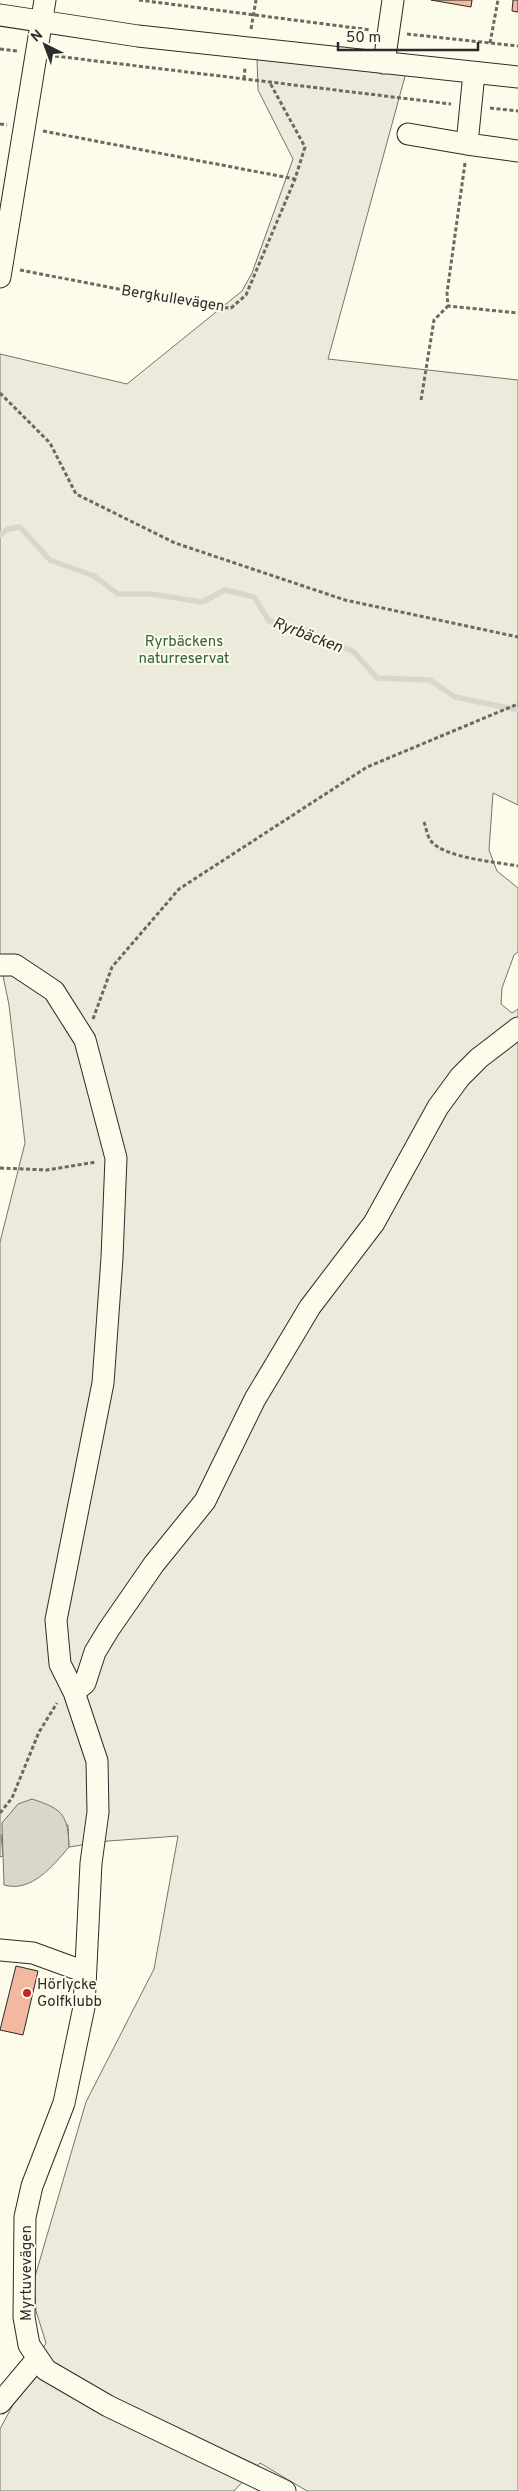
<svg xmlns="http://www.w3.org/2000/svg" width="518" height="2491" font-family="Overpass,sans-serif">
  <rect width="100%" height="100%" fill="#fdfbea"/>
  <path fill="#ecebdb" stroke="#74746e" d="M257,59L407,69L328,359L518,380V805L493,793L489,850L497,871L518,888V952L514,955L502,988L501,1004L512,1013L518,1009V2491H307L260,2463L234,2491H0V2429L46,2343L36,2311L34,2280L86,2102L154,1969L178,1836L108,1841L69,1847L68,1825L1,1835L3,1856L0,1857V1242L25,1143L9,1005L0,961V354L127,384L242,291L252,273L293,159L258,90Z"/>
  <path fill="#d8d7c9" stroke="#74746e" d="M32,1799C63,1809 68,1815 69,1847C53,1866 31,1893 4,1885L2,1823L18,1804Z"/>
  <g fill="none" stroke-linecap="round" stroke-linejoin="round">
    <path stroke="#d8d7c9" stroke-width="5.5" d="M0,535L8,529L20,527L50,560L94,576L118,594H151L202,602L225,590L254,597L269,621L307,631L354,652L377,678L430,680L455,697L518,710"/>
  </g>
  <path fill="#f2b8a0" stroke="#2b2b2b" d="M431,0H472L471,7Z
    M513,0H518V12L512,11Z
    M16,1966L38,1971L23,2035L0,2030Z"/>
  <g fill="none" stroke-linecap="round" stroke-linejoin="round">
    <defs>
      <path id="minor" d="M0,15L138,36L518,77
        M384,63L393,0
        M474,73L467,144L518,151
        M408,134L467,144
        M0,277L45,0
        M0,965H15L54,991L85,1040L116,1158L112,1258L103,1383L56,1620L60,1664L74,1692L97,1761L98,1812L91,1863L84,2007L64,2103L32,2186L25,2217L24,2317L29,2345L46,2370L108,2406L285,2491
        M74,1692L85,1683L95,1652L109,1629L154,1564L205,1501L255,1399L310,1307L374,1223L438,1107L460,1077L479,1058L518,1028
        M0,1950L33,1953L85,1972
        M0,2403L37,2359"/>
    </defs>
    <use href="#minor" stroke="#2b2b2b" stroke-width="23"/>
    <path stroke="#6a6964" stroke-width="3" stroke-dasharray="4 2.5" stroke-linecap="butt" d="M139,0L371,30
      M251,29L256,0
      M407,34L518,46
      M490,43L498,0
      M0,49L17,51
      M55,56L451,104
      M244,79L245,67
      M490,108L518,111
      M0,124L7,125
      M43,131L295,179
      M465,163L447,293L448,306L518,313
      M20,270L212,307L231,308L246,295L295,179L305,147L270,83
      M0,393L50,443L76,494L175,543L345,600L518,637
      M421,400L434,320L448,306
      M424,822C426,827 427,836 431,841C444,858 497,862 518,866
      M93,1019L112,967L179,889L367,767L518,704
      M0,1168L47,1170L96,1162
      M0,1813L12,1798L39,1732L57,1703"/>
    <use href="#minor" stroke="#fdfbea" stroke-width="21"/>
  </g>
  <circle fill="#c62828" stroke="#fdfbea" stroke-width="2" cx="27" cy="1993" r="5"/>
  <g text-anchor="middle" stroke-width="4" stroke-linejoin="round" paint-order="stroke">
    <g font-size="15" fill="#2b2b2b" stroke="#fdfbea">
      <text transform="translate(173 298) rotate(9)" y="5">Bergkullevägen</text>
      <text transform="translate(26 2273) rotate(-90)" y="5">Myrtuvevägen</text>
    </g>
    <g font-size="15" fill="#34623c" stroke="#fdfbea">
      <text x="184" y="646">Ryrbäckens<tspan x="184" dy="17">naturreservat</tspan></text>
    </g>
    <g font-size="15" fill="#2b2b2b" stroke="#fdfbea" text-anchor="start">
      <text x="37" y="1989">Hörlycke<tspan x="37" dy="17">Golfklubb</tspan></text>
    </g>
    <g font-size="16" font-style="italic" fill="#2b2b2b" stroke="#fdfbea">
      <text transform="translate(308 634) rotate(21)" y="6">Ryrbäcken</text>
    </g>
  </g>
  <g transform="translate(45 45) rotate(318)" stroke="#fdfbea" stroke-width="4" paint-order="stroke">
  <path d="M0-4L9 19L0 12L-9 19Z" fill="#2b2b2b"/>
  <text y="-8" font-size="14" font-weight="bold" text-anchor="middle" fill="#2b2b2b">N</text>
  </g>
  <path d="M338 42v8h140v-8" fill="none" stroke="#2b2b2b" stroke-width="2.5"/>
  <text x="346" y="42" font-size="15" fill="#2b2b2b" stroke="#fdfbea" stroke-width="4" paint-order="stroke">50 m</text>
</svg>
